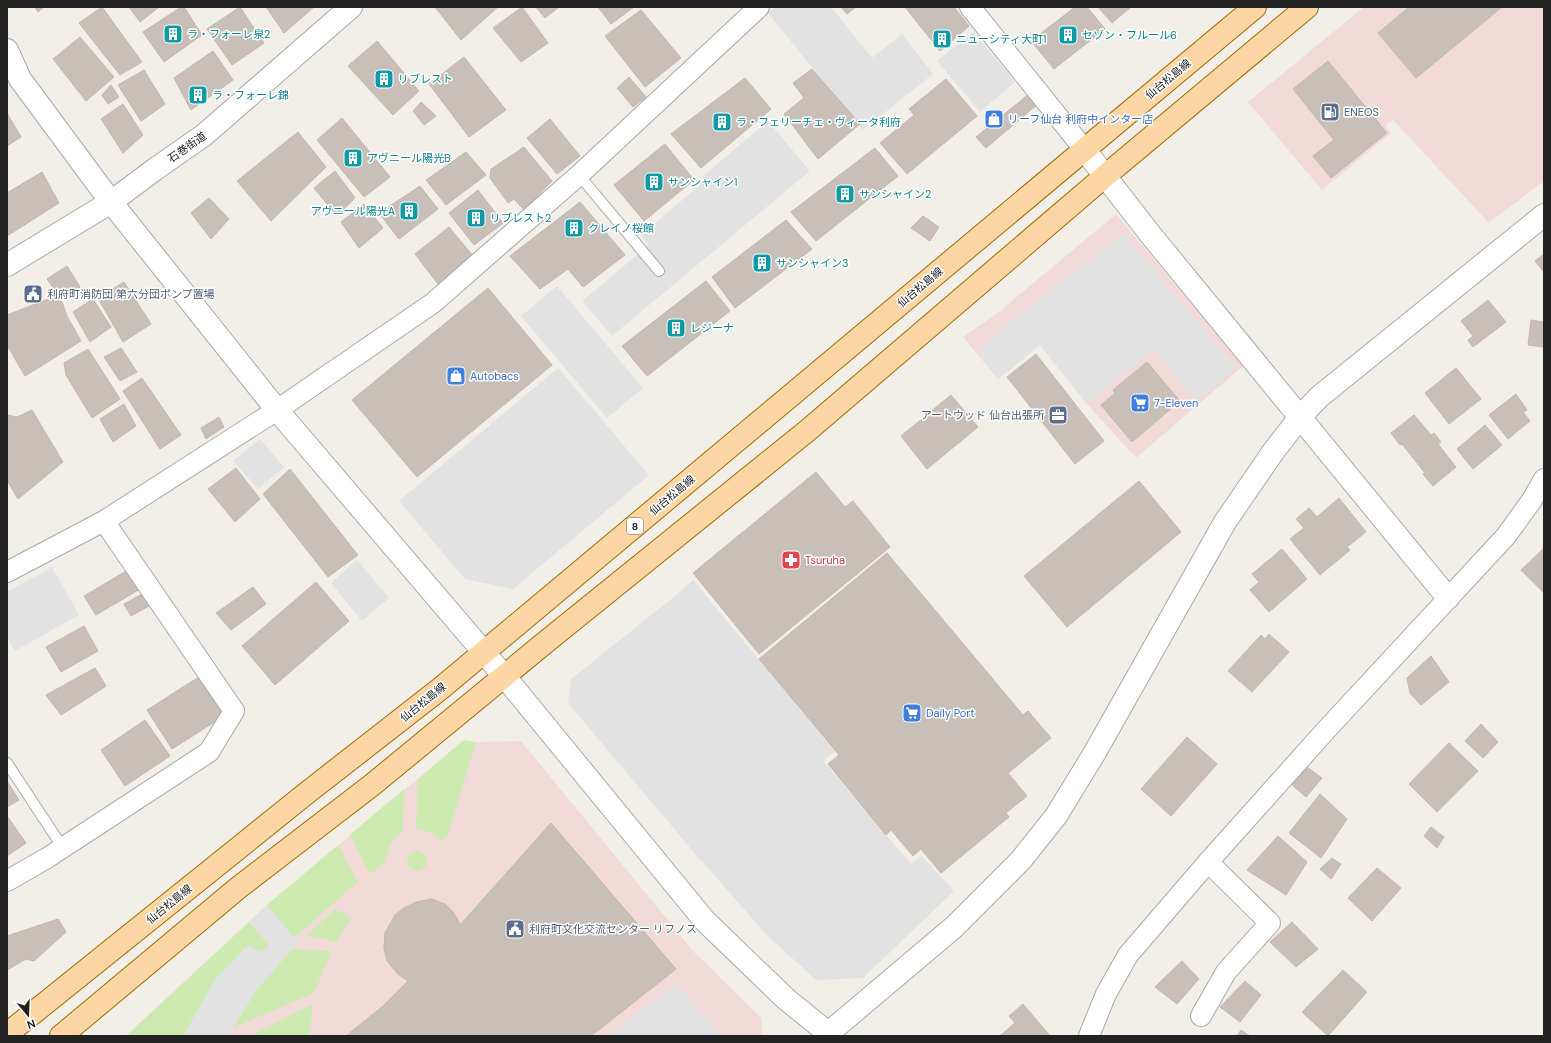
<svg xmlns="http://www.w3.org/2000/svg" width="1551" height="1043" font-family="'DM Sans','Noto Sans JP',sans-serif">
  <rect width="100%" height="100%" fill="#f2efe9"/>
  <path fill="#f2dad9" d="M1364,7H1544V181L1489,223L1393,120L1385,126L1391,133L1322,190L1248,102Z
    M1116,214L1243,366L1136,458L1087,404L1040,345L998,379L963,337L1000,311Z
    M464,740L476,742L521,741L694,952L761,1018L762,1036H126L267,905Z"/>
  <path fill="#cdebb0" d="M464,740L476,742L447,838L441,841C433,834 426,829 416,829L418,779Z
    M404,789L403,832C391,839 387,848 386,862L370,874L350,835Z
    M338,845L358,882L294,938L267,905Z
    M407 861a10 10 0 1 1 20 0a10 10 0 1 1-20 0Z
    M335,909L351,918L336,942L307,935Z
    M249,922L269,945L186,1031L183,1036H126Z
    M292,949L332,951L314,993L233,1028L257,989Z
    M313,1004L309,1036H250Z"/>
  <path fill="#e2e2e2" d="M775,7H831L872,58L902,34L933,74L863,130L768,13Z
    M973,32L1015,82L980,112L937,61Z
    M768,121L810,171L612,336L582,301L649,245L641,235L705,181L702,177Z
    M1124,234L1236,368L1196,401L1154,349L1087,404L1040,345L998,379L977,352L1009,323Z
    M557,286L643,388L607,418L521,316Z
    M558,368L649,475L513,589L465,579L399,501Z
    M260,439L284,467L258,489L233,461Z
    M357,560L389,598L362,621L331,583Z
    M52,567L79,615L15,651L7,637V592Z
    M693,580L835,752L823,761L911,864L922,856L954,891L863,978L816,980L766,934L691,849L568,703L571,679L676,595Z
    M267,905L298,943L257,989L228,1036H183L216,978L248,945L262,952L269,945L249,922Z
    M676,984L721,1036H608Z"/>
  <path fill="#c7bfb8" stroke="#c4b6ab" d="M35,7H44L38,12Z
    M102,7L142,62L120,75L79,23Z
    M129,7H159L140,22Z
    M181,7H184L202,35L164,62L143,32Z
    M240,7L264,43L232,65L207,29Z
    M266,7H314L284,33Z
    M435,7H498L461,40Z
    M522,7L548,43L521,62L493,28Z
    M536,7H559L545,18Z
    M598,7H634L611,24Z
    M841,7H856L847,14Z
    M905,7H954L969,26L940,51Z
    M1075,7H1087L1105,29L1054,69L1031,41Z
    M1098,7H1131L1112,23Z
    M1409,7H1502L1416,78L1378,33Z
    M641,10L681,58L645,87L605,36Z
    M80,37L114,77L86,101L53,59Z
    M377,41L419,91L393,115L348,66Z
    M213,51L233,80L191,110L174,78Z
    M464,57L506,110L469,137L429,84Z
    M1328,61L1387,133L1331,178L1313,156L1334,140L1293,89Z
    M812,69L860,124L818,159L784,114L804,98L793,83Z
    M144,70L165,104L141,121L118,85Z
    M629,77L646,97L633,107L617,88Z
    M745,78L771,109L701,168L671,134Z
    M946,79L977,116L907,174L880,143L914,115L909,109Z
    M111,85L119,97L108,104L102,95Z
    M1029,94L1038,104L986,148L976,137Z
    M421,102L436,116L424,125L413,111Z
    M123,104L143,135L123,153L101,119Z
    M7,113L21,137L7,146Z
    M342,118L390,177L364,197L317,140Z
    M550,119L580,156L557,174L527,138Z
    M298,132L326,167L271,221L237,181Z
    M665,144L694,180L644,221L614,185Z
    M524,147L552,181L524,210L514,199L508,203L490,178L491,169Z
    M875,148L898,176L816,241L791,212Z
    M466,152L486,175L446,205L426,180Z
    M335,171L355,198L337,216L314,188Z
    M42,172L59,203L7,236V193Z
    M420,186L438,209L399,239L379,213Z
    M478,190L503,223L474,245L449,213Z
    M209,198L229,219L211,239L191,213Z
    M580,202L625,255L583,287L568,269L540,289L510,256Z
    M364,204L383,228L359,248L341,222Z
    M923,216L939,227L930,241L911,228Z
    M786,220L812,249L735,308L712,277Z
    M449,227L473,256L438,284L415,254Z
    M1544,254V272L1535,261Z
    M67,266L80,287L61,299L47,279Z
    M706,281L730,311L647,376L622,346Z
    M124,282L151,324L123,342L98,298Z
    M488,288L552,365L417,477L352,400Z
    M51,298L62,302L67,316L81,341L25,376L7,345V315Z
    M93,299L111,327L90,342L73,312Z
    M1488,300L1506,322L1473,347L1468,340L1473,336L1461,321Z
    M1531,320L1544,322V347L1528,345Z
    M121,348L137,372L120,381L104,357Z
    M88,349L120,399L92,418L66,375L64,363Z
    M1036,354L1104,441L1075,464L1007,377Z
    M1147,362L1180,401L1132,442L1101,405L1115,393L1113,390Z
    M1456,368L1481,399L1449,424L1425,393Z
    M142,378L181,435L160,449L123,391Z
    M1516,394L1527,410L1523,412L1530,421L1508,439L1489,415Z
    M951,395L978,427L927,469L901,436Z
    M124,404L136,426L113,442L100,419Z
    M32,410L63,462L18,499L7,480V415L17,417Z
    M1414,415L1431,435L1434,433L1441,442L1438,444L1456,467L1433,486L1423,474L1425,473L1402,444L1400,445L1391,433Z
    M219,417L224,427L206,439L201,428Z
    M1485,425L1502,445L1473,469L1457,449Z
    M236,468L260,499L235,522L208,489Z
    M290,469L358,555L328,577L263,494Z
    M816,472L845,507L853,501L890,547L759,654L693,573Z
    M1139,481L1181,532L1067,627L1024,576Z
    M1339,498L1366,532L1347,547L1350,550L1320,575L1290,539L1304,528L1296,519L1309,508L1317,517Z
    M1544,548V591L1543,592L1521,570Z
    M1282,549L1307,579L1269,612L1250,590L1259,582L1252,574Z
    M887,553L1023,715L1028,711L1051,738L1008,773L1027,796L1006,813L1009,817L941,873L921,849L913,856L891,830L886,835L828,764L839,755L759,659Z
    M128,570L140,589L96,615L84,596Z
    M316,582L349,621L275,685L242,646Z
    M253,587L266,604L231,630L216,613Z
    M142,594L149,606L131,616L124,604Z
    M84,626L98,651L61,672L46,647Z
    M1269,634L1289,652L1252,692L1228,671L1261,635L1265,639Z
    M1431,656L1449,682L1421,705L1410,693L1407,678Z
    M95,668L106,686L61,715L46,695Z
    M199,677L224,716L172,749L147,710Z
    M145,720L170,756L125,786L101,750Z
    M1481,724L1498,742L1483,758L1465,741Z
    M1187,737L1217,764L1171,816L1141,789Z
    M1449,743L1478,771L1437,812L1409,784Z
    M1307,767L1322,778L1306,797L1291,784Z
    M7,781L19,800L7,807Z
    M1320,794L1347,819L1321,858L1289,833Z
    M7,816L26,843L7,856Z
    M551,823L676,969L591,1036H346L383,1006L408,981L398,974L387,961L384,948L385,933L395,915L404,908L416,902L432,899L445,904L454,913L460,925Z
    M1431,827L1444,837L1437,848L1424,836Z
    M1278,836L1307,862L1286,895L1247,870Z
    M1332,858L1341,864L1331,879L1320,869Z
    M1377,868L1401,888L1372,921L1348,898Z
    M58,919L66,932L34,961L26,959L7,970V936Z
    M1292,922L1318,949L1296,967L1270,942Z
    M1182,961L1199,979L1177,1004L1155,987Z
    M1343,970L1367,992L1328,1036L1302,1012Z
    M1245,981L1261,995L1240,1022L1220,1007Z
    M1023,1004L1050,1036H1000L1015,1023L1009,1016Z
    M1241,1030L1250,1036H1237Z"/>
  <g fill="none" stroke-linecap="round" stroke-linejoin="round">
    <defs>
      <path id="service" d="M579,175L659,271
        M7,763L63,848"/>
      <path id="minor" d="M970,7L1084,149
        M7,572L104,521
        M7,881L47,858L209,752L234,711L104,521L277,410L433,303L579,175L759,7
        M1201,1016L1226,972L1270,923L1208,862
        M1089,1036L1106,994L1128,955L1208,862L1327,729L1506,536L1532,500L1544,479"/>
      <path id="tertiary" d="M7,50L20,79L111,202L277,410L505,677L705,921L786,999L828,1033
        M1084,149L1150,234L1448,598
        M7,265L111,202L154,170L204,135L351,7
        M825,1036L954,927L1021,860L1056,816L1094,754L1225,522L1273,452L1300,417L1319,397L1544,215"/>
      <path id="primary" d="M7,1034L308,792L440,689L1255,7
        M61,1036L238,888L372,785L547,641L807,431L1105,176L1307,7"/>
    </defs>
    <use href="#service" stroke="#a9a9a9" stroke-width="12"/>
    <use href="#minor" stroke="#a9a9a9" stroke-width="22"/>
    <use href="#tertiary" stroke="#a9a9a9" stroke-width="24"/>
    <use href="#primary" stroke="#a06b00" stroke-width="24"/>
    <use href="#service" stroke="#fff" stroke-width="10"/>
    <use href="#minor" stroke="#fff" stroke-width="20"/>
    <use href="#tertiary" stroke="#fff" stroke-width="22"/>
    <use href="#primary" stroke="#fcd6a4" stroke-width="22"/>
  </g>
  <defs>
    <symbol id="building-square" viewBox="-11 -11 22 22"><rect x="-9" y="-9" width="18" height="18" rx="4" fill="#0f9aa8" stroke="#fff"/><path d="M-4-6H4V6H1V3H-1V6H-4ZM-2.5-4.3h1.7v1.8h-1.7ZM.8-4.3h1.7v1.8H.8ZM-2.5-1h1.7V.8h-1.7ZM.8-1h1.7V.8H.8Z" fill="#fff"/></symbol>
    <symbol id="fuel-square" viewBox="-11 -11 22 22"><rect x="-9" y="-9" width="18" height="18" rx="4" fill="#5c6f8a" stroke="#fff"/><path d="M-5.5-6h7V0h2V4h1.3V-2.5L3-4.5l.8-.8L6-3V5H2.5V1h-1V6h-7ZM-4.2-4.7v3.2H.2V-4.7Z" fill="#fff"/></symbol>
    <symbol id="shop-square" viewBox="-11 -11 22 22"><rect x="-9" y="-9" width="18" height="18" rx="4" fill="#3f7fe0" stroke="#fff"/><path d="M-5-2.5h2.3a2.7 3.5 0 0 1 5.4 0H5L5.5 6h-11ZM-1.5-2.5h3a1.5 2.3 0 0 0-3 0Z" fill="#fff"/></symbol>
    <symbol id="civic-square" viewBox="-11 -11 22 22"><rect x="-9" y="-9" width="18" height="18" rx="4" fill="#5c6f8a" stroke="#fff"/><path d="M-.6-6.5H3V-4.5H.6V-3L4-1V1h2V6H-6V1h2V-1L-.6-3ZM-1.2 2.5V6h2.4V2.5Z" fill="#fff"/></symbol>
    <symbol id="supermarket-square" viewBox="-11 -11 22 22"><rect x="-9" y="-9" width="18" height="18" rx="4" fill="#3f7fe0" stroke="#fff"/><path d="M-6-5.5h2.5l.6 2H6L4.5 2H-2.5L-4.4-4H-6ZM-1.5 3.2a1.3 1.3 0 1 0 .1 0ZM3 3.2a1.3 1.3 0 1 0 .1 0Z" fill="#fff"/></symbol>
    <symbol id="office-square" viewBox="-11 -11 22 22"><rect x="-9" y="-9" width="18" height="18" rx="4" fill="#5c6f8a" stroke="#fff"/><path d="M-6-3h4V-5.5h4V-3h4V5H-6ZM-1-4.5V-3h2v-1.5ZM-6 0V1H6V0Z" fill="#fff"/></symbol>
    <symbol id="pharmacy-square" viewBox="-11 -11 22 22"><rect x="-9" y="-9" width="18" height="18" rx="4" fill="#e0444e" stroke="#fff"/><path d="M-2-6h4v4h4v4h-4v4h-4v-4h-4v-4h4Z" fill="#fff"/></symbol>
  </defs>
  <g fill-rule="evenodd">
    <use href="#building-square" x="162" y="23" width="22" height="22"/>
    <use href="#building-square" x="1057" y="24" width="22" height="22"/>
    <use href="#building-square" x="931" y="28" width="22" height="22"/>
    <use href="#building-square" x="373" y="68" width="22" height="22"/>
    <use href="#building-square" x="187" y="84" width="22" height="22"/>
    <use href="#fuel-square" x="1319" y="101" width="22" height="22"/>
    <use href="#shop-square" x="983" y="108" width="22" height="22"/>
    <use href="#building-square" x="711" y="111" width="22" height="22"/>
    <use href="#building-square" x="342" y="147" width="22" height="22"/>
    <use href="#building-square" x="643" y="171" width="22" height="22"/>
    <use href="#building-square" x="834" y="183" width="22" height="22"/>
    <use href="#building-square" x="398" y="200" width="22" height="22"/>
    <use href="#building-square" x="465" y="207" width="22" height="22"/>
    <use href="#building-square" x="563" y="217" width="22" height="22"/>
    <use href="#building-square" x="751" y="252" width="22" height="22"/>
    <use href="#civic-square" x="22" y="283" width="22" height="22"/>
    <use href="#building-square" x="665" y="317" width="22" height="22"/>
    <use href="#shop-square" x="445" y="365" width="22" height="22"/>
    <use href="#supermarket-square" x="1129" y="392" width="22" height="22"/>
    <use href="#office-square" x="1047" y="404" width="22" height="22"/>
    <use href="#pharmacy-square" x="780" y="549" width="22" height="22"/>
    <use href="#supermarket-square" x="901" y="702" width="22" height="22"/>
    <use href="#civic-square" x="504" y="918" width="22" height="22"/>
  </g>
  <g text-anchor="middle" stroke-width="3" stroke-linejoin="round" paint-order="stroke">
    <rect fill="#fff" stroke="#646464" stroke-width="1" x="627" y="518" width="16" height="16" rx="3"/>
    <g font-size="10" font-weight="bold" fill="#222">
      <text x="635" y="530">8</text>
    </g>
    <g font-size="11" fill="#0d838f" stroke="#fff" text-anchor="start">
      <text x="187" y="38">ラ・フォーレ泉2</text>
      <text x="1082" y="39">セゾン・フルール6</text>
      <text x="956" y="43">ニューシティ大町1</text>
      <text x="398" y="83">リブレスト</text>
      <text x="212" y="99">ラ・フォーレ錦</text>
      <text x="736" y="126">ラ・フェリーチェ・ヴィータ利府</text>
      <text x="367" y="162">アヴニール陽光B</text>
      <text x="668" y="186">サンシャイン1</text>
      <text x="859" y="198">サンシャイン2</text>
      <text x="395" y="215" text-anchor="end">アヴニール陽光A</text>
      <text x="490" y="222">リブレスト2</text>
      <text x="588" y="232">クレイノ桜館</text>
      <text x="776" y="267">サンシャイン3</text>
      <text x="690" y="332">レジーナ</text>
    </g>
    <g font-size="11" fill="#222" stroke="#fff">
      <text transform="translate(1168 79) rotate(-40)" y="4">仙台松島線</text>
      <text transform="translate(187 147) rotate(-35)" y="4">石巻街道</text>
      <text transform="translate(920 287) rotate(-40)" y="4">仙台松島線</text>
      <text transform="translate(672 495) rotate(-40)" y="4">仙台松島線</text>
      <text transform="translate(423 702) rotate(-39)" y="4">仙台松島線</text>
      <text transform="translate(169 904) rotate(-39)" y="4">仙台松島線</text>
    </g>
    <g font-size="11" fill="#4e5e75" stroke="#fff" text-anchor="start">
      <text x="1344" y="116">ENEOS</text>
      <text x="47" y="298">利府町消防団 第六分団ポンプ置場</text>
      <text x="1044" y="419" text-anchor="end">アートウッド 仙台出張所</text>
      <text x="529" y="933">利府町文化交流センター リフノス</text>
    </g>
    <g font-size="11" fill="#366cbe" stroke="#fff" text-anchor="start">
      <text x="1008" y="123">リーフ仙台 利府中インター店</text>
      <text x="470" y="380">Autobacs</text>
      <text x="1154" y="407">7-Eleven</text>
      <text x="926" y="717">Daily Port</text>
    </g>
    <g font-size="11" fill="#be3a42" stroke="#fff" text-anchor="start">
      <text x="805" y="564">Tsuruha</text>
    </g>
  </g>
  <rect width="1551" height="1043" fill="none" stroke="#222222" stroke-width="16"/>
  <g transform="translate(28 1015) rotate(161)" stroke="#ffffff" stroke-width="3" paint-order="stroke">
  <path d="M0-3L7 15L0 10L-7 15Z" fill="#222222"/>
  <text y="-6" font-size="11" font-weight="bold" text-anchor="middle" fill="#222222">N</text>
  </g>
</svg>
